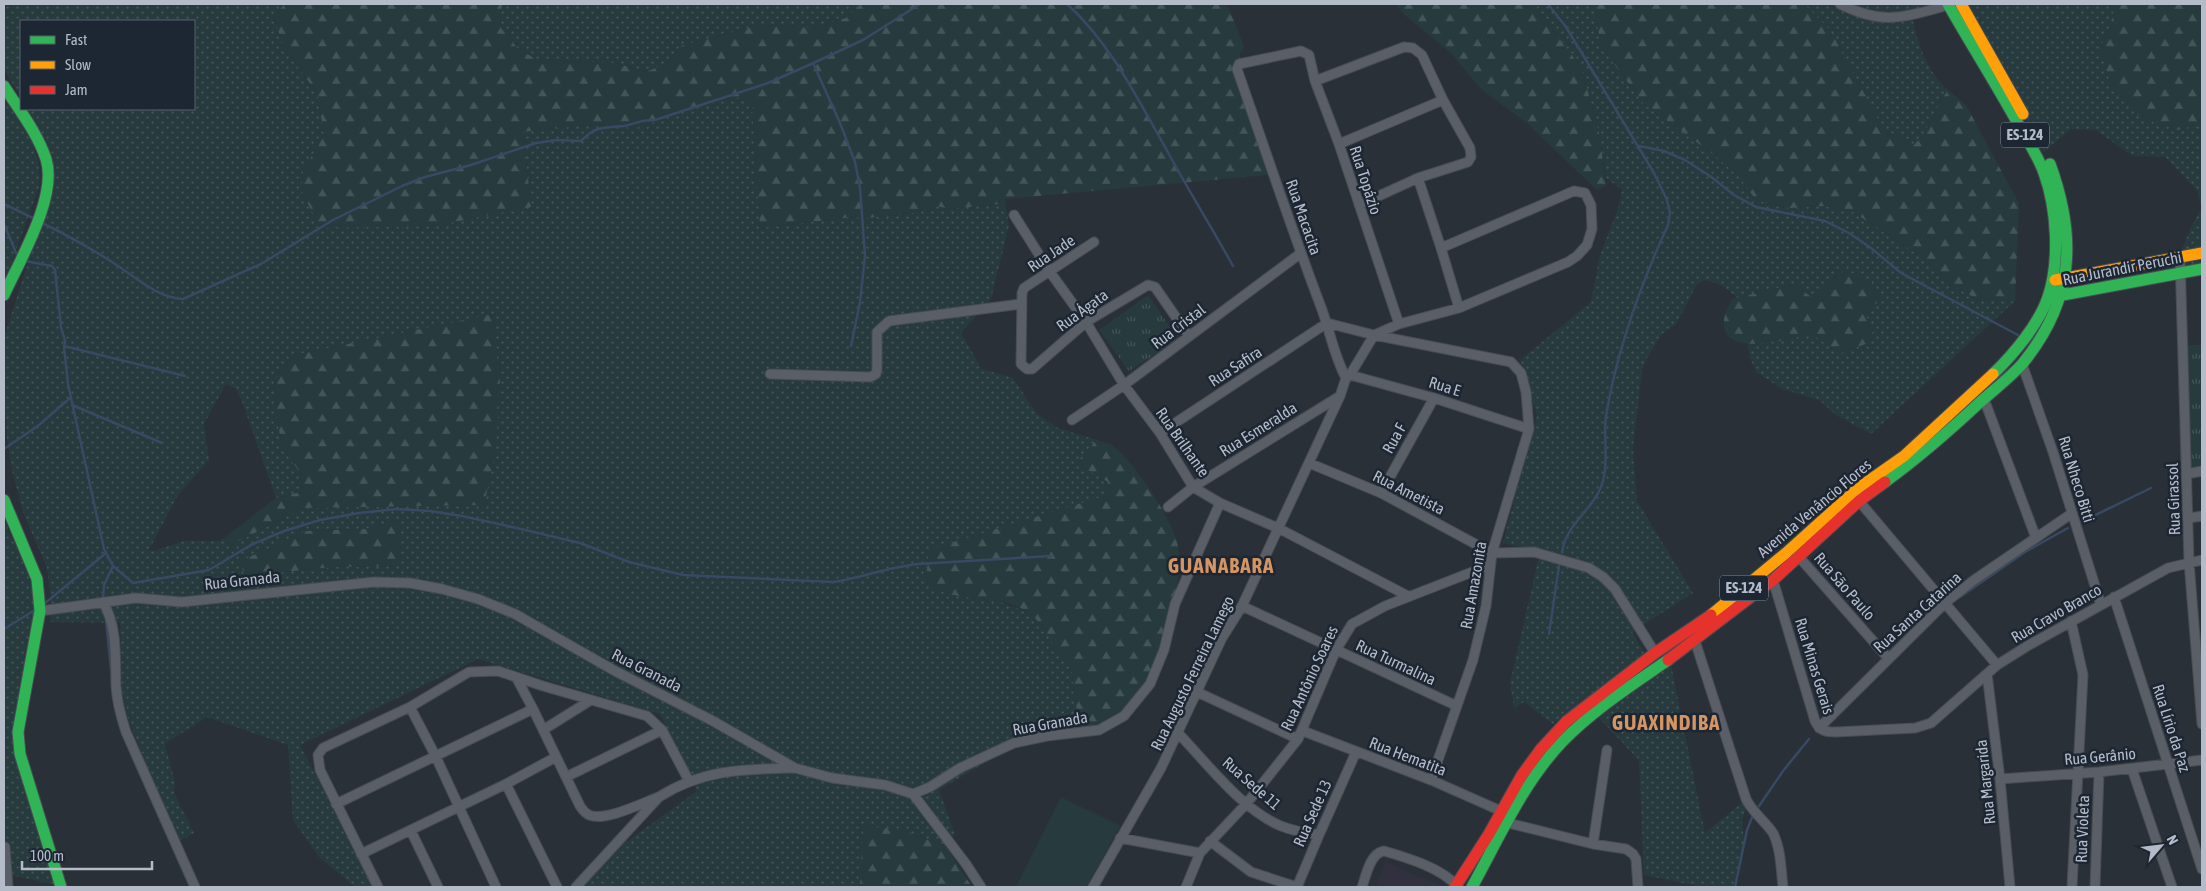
<svg xmlns="http://www.w3.org/2000/svg" width="2206" height="891" font-family="'Asap Condensed',sans-serif">
  <defs>
    <pattern id="grass-dots" width="8" height="8" patternUnits="userSpaceOnUse" patternTransform="scale(1.25)"><rect width="8" height="8" fill="#273a3e"/><path d="M2 2h.1M6 6h.1" fill="none" stroke="#445559" stroke-width="1.8" stroke-linecap="round"/></pattern>
    <pattern id="forest-firs" width="22" height="20" patternUnits="userSpaceOnUse" patternTransform="scale(1.25)"><rect width="22" height="20" fill="#273a3e"/><path d="M5 1l3.5 6h-7zM16 11l3.5 6h-7z" fill="#445559"/></pattern>
    <pattern id="park-tufts" width="24" height="20" patternUnits="userSpaceOnUse" patternTransform="scale(1.25)"><rect width="24" height="20" fill="#273a3e"/><path d="M3 7l-1-3M5 7V3M7 7l1-3M15 17l-1-3M17 17v-4M19 17l1-3" fill="none" stroke="#445559"/></pattern>
  </defs>
  <rect width="100%" height="100%" fill="#2a3038"/>
  <path fill="#31303e" d="M1385,862L1442,886V887H1376Z"/>
  <path fill="url(#grass-dots)" fill-rule="evenodd" d="M4,4H284L274,18L284,48L317,93L324,134L303,172L302,192L531,207L523,132L597,124L644,129L662,115L744,96L752,105L760,228L852,217L866,218L908,214L937,206L949,209L999,204L1006,208L1009,226L991,299L961,333L982,369L1013,378L1037,414L1058,428L1097,440L1077,463L1108,482L1104,497L929,553L926,578L939,590L998,601L1028,612L1042,625L1072,670L1074,699L1083,732L1020,742L939,790L955,834L945,845L940,844L902,830L860,876V887H583L622,845L697,791L660,714L478,659L300,745L374,887H355L319,857L293,820L288,745L207,717L165,744L175,782L174,793L194,833L178,842L128,719L122,691L120,623L50,622L51,600L47,568L23,512L12,471L7,439L4,387V342L6,331L51,191L48,147L27,109H194V21H21V98L4,69ZM493,315L484,505L303,508L231,545L223,539L218,541H184L154,551L149,550L178,495L209,460L204,424L226,384L236,389L241,399L276,498L301,492C303,465 296,471 285,451C280,443 279,431 278,421C273,390 270,377 295,355ZM398,520L399,566L333,567L244,576L305,531L366,529Z
    M502,4H861L846,18L814,28L761,25L680,46L667,64L645,72L616,63L539,60L519,50L500,27Z
    M1534,4H1598L1596,17L1601,46L1643,103L1717,157L1740,178L1756,200L1790,208L1826,206L1853,212L1925,259L1950,284L1979,300L2015,301L1871,434L1836,415L1819,400L1782,389L1756,372L1750,358L1748,344L1812,334L1876,340L1866,315L1871,306L1883,300L1836,275L1824,290L1811,298L1795,284L1737,298C1727,288 1718,282 1704,280L1696,286L1676,324L1662,334L1647,358L1642,370L1633,448L1637,501L1693,593L1632,632L1645,654L1553,724L1524,702L1514,708L1510,683L1540,552L1503,543L1537,415L1520,360L1591,302L1600,255L1618,209L1622,190L1606,178L1600,137L1582,69Z
    M1800,4H1945L1912,17C1918,44 1927,72 1948,90C1935,108 1930,130 1914,145L1908,144L1905,137L1885,132L1863,94Z
    M1962,4H2115L2109,32L2100,47L2178,130L2202,123V265L2173,271L2192,225L2202,208L2197,190L2165,157L2132,156L2096,130L2071,129L2044,152Z
    M4,93C21,123 44,151 39,187L4,284Z
    M4,515L9,532L25,563L37,600L17,719L58,885L4,874Z
    M1671,665L1705,833L1749,797L1742,821L1744,842L1734,887H1702L1644,875L1639,760L1598,717Z"/>
  <path fill="url(#forest-firs)" d="M284,4H502L500,27L519,50L539,60L616,63L645,72L667,64L680,46L761,25L814,28L846,18L861,4H1227L1244,46L1240,54V68L1277,174L1005,199L1006,208L999,204L949,209L937,206L908,214L866,218L852,217L760,228L752,105L744,96L662,115L644,129L597,124L523,132L531,207L434,226L320,228L302,192L303,172L324,134L317,93L284,48L274,18Z
    M1395,4H1534L1582,69L1600,137L1606,186L1597,190L1528,124L1481,89L1451,53L1406,16Z
    M1598,4H1800L1807,7L1830,30L1885,132L1906,137L1908,144L1914,145C1930,130 1935,108 1948,90L1966,105L2019,204L2015,301L1979,300L1950,284L1925,259L1853,212L1826,206L1790,208L1756,200L1740,178L1717,157L1643,103L1601,46L1596,17Z
    M2115,4H2202V123L2178,130L2141,118L2112,90L2100,47L2109,32Z
    M1844,271C1866,277 1873,278 1883,300L1871,306L1866,315L1876,340L1839,354L1812,334C1791,338 1722,360 1724,321C1724,314 1729,306 1732,299L1795,284L1811,297C1826,289 1831,278 1844,271Z
    M493,314L500,381L496,450L484,505L303,508L231,545L223,539L276,498L301,492C303,465 295,471 285,451C280,442 279,430 278,421C273,390 270,377 295,355Z
    M1097,440C1102,442 1110,443 1114,447C1135,463 1173,520 1178,546C1185,579 1156,683 1135,710C1128,719 1094,731 1083,732L1074,699L1072,670C1054,656 1050,628 1029,613C1004,595 968,602 940,591C935,589 930,583 926,579L929,552L934,548L1104,496L1108,482L1076,463Z
    M398,519L400,566L333,567L244,576L241,561L305,531L366,529Z
    M863,826L902,830L936,843L945,845L972,887H860Z"/>
  <path fill="url(#park-tufts)" d="M1148,295L1178,339L1129,371L1099,330Z
    M2188,345H2202V470L2191,472Z"/>
  <path fill="#273a3e" d="M1061,797L1120,826L1087,887H1016Z"/>
  <g fill="none" stroke-linecap="round" stroke-linejoin="round">
    <path stroke="#384963" stroke-width="2.5" d="M1067,4C1111,44 1136,96 1165,147C1187,188 1211,226 1233,266
      M1548,4L1566,27L1654,173L1667,200L1670,213L1668,225C1640,286 1617,350 1606,416C1603,438 1609,460 1603,481C1596,508 1566,523 1562,552
      M813,63L840,123L855,162L860,188L865,256L860,302L851,346
      M1639,146L1664,151L1685,160L1710,176L1734,195L1756,207L1825,221L1849,233L1871,248L1901,273L2018,335
      M4,204L35,219
      M42,223C65,234 88,247 109,260C132,274 156,298 183,299L261,264L333,220L402,186L425,177L471,165L536,143L557,140L581,141C597,125 603,128 624,126C635,124 643,119 655,120L768,83L809,65L863,40L920,4
      M4,224L17,255
      M25,261L52,266L55,270L61,327L65,341L64,347L68,384L104,549L113,566L133,583L209,570L251,545L284,531L320,520L359,513L397,509L430,511L462,516L521,529L580,543L629,562L683,575L834,582C863,577 890,567 918,564L1051,556
      M64,346L185,376
      M72,405L162,443
      M4,449L39,425L70,398
      M2081,522L2151,488
      M1960,597L2025,552L2068,528
      M103,600L104,585L113,566
      M44,604L106,553
      M106,620L111,669
      M4,629L35,610
      M1549,634L1559,566
      M131,754L189,884
      M1759,806L1783,771L1809,739
      M1735,887L1747,830L1753,815"/>
    <defs>
      <path id="street" d="M1840,4C1884,26 1904,17 1949,5
        M1315,81L1404,47L1413,48L1422,55L1443,100L1470,148L1471,157L1468,162L1418,178L1359,205
        M1339,144L1443,100
        M1418,178L1441,248L1459,308
        M1014,215L1050,272L1086,322L1124,385L1160,433L1193,487L1220,503L1278,528L1408,596
        M1094,242L1024,288L1022,293L1021,364L1027,369H1032L1086,322L1148,285L1155,287L1189,336
        M2180,257L2189,562L2202,724
        M2022,364L2053,452L2101,605
        M770,374L870,377L876,374L877,369V332L889,321L1021,304
        M1350,375L1434,398L1529,429
        M1346,378C1334,356 1330,331 1321,307C1291,228 1265,149 1237,69L1239,64L1301,51L1309,55L1315,81L1339,144L1399,324
        M1984,399L2036,538
        M1072,420L1124,385L1301,253
        M1160,433L1327,323L1374,335L1511,362L1521,373L1526,392L1529,429L1492,553L1486,606L1473,660L1431,780
        M1309,463L1381,493L1492,553L1534,552L1589,568L1603,577L1615,589L1655,653
        M2187,474L2202,471
        M1381,493L1434,398
        M1859,501L1997,665
        M1168,507L1193,487L1340,396
        M2189,518L2202,516
        M1799,557L1888,658
        M1773,580L1815,721C1820,731 1825,732 1836,732L1915,728L1931,723L1997,665L2029,645L2168,568L2202,560
        M2114,597L2202,869
        M103,602C118,628 115,657 116,686C117,702 121,717 126,732L195,887
        M1242,606L1457,706
        M40,611L136,598L182,602L374,582L410,583L442,589L478,599L515,614L615,671L713,721L795,768L832,778L885,785L913,794L930,787L960,768L1014,743L1047,736L1099,730L1124,716L1150,684L1164,650L1175,604L1220,503
        M2071,621L2083,675L2072,887
        M1695,641L1746,799C1753,813 1765,821 1773,833C1781,849 1781,870 1783,887
        M1987,674L2000,779L2010,887
        M516,677L533,709L580,806C582,809 585,813 589,815C605,822 642,803 659,797
        M1197,692L1298,739
        M410,707L435,755L496,887
        M1819,728L1945,603L1974,580L2071,514
        M543,730L591,700
        M1303,731L1431,780L1501,811
        M1178,733C1207,763 1242,810 1281,826C1293,831 1306,833 1319,835
        M2132,769L2172,887
        M566,777L662,730
        M2000,779L2099,772L2202,760
        M506,784L557,887
        M913,794L966,864L981,887
        M336,804L533,709
        M1508,823L1593,844L1626,849L1633,854L1636,859L1638,887
        M411,831L438,887
        M1120,838L1200,853
        M1210,841L1251,872L1297,887
        M1593,844L1607,750
        M5,847L8,887
        M361,854L506,784L556,757
        M378,887L320,770L318,755L323,748L410,707L469,672L498,671L543,686L647,716L662,730L689,781
        M576,887L659,797C703,769 745,769 795,768
        M1093,887L1161,768L1222,638L1242,606L1340,396L1346,378L1350,375L1374,335L1399,324L1459,308L1568,262L1577,256L1587,245L1592,229L1591,205L1585,193L1574,191L1441,248
        M1186,887L1200,853L1247,803L1298,739L1336,650L1352,624L1385,606L1490,565
        M1297,887L1319,835L1356,752
        M1362,887C1366,876 1370,853 1384,851C1408,858 1442,868 1458,887
        M2095,887L2099,772"/>
      <path id="fast" d="M1948,4C1972,46 1998,87 2021,129C2029,143 2039,158 2044,173C2057,209 2060,261 2048,297C2039,324 2013,355 1993,374
        M4,86C19,110 37,132 46,159C58,196 20,260 4,295
        M2052,297L2202,269
        M1885,482C1918,458 1948,432 1978,404C1992,391 2010,378 2023,363C2074,300 2077,238 2050,164
        M4,500L37,579L40,611L18,732L20,754L61,887
        M1472,887C1499,838 1523,783 1562,742C1593,710 1632,685 1668,660"/>
      <path id="slow" d="M1961,4L2023,114
        M2055,280L2202,253
        M1711,615L1786,553L1857,489L1904,456L1993,374"/>
      <path id="jam" d="M1668,660L1773,580L1859,501L1885,482
        M1455,887L1489,834L1522,775L1541,749L1567,721L1655,653L1711,615"/>
    </defs>
    <use href="#street" stroke="#484c53" stroke-width="11"/>
    <use href="#fast" stroke="#484c53" stroke-width="13"/>
    <use href="#slow" stroke="#484c53" stroke-width="13"/>
    <use href="#jam" stroke="#484c53" stroke-width="13"/>
    <use href="#street" stroke="#5a5e66" stroke-width="9"/>
    <use href="#fast" stroke="#30b455" stroke-width="11"/>
    <use href="#slow" stroke="#ff9f0a" stroke-width="11"/>
    <use href="#jam" stroke="#e5322d" stroke-width="11"/>
  </g>
  <g text-anchor="middle" stroke-width="5" stroke-linejoin="round" paint-order="stroke">
    <g fill="#1d2633" stroke="#878f9c" stroke-width="1">
      <rect x="2001" y="122.5" width="48" height="25" rx="4"/>
      <rect x="1720" y="575.5" width="48" height="25" rx="4"/>
    </g>
    <g font-size="15" font-weight="bold" fill="#b4bcc9">
      <text x="2025" y="140">ES-124</text>
      <text x="1744" y="593">ES-124</text>
    </g>
    <g font-size="16" fill="#b4bcc9" stroke="#1d2633">
      <text transform="translate(1366 180) rotate(72)" y="6">Rua Topázio</text>
      <text transform="translate(1304 217) rotate(71)" y="6">Rua Macacita</text>
      <text transform="translate(1051 253) rotate(-34)" y="6">Rua Jade</text>
      <text transform="translate(2122 268) rotate(-11)" y="6">Rua Jurandir Peruchi</text>
      <text transform="translate(1082 310) rotate(-36)" y="6">Rua Ágata</text>
      <text transform="translate(1178 326) rotate(-37)" y="6">Rua Cristal</text>
      <text transform="translate(1235 366) rotate(-33)" y="6">Rua Safira</text>
      <text transform="translate(1445 386) rotate(17)" y="6">Rua E</text>
      <text transform="translate(1258 429) rotate(-32)" y="6">Rua Esmeralda</text>
      <text transform="translate(1394 438) rotate(-61)" y="6">Rua F</text>
      <text transform="translate(1183 442) rotate(55)" y="6">Rua Brilhante</text>
      <text transform="translate(2077 479) rotate(73)" y="6">Rua Nheco Bitti</text>
      <text transform="translate(1409 492) rotate(27)" y="6">Rua Ametista</text>
      <text transform="translate(2173 499) rotate(-92)" y="6">Rua Girassol</text>
      <text transform="translate(1814 508) rotate(-40)" y="6">Avenida Venâncio Flores</text>
      <text transform="translate(242 580) rotate(-6)" y="6">Rua Granada</text>
      <text transform="translate(1473 585) rotate(-80)" y="6">Rua Amazonita</text>
      <text transform="translate(1845 586) rotate(49)" y="6">Rua São Paulo</text>
      <text transform="translate(1917 612) rotate(-42)" y="6">Rua Santa Catarina</text>
      <text transform="translate(2056 613) rotate(-30)" y="6">Rua Cravo Branco</text>
      <text transform="translate(1396 662) rotate(25)" y="6">Rua Turmalina</text>
      <text transform="translate(1815 666) rotate(73)" y="6">Rua Minas Gerais</text>
      <text transform="translate(647 670) rotate(27)" y="6">Rua Granada</text>
      <text transform="translate(1192 673) rotate(-64)" y="6">Rua Augusto Ferreira Lamego</text>
      <text transform="translate(1309 678) rotate(-65)" y="6">Rua Antônio Soares</text>
      <text transform="translate(1050 723) rotate(-10)" y="6">Rua Granada</text>
      <text transform="translate(2172 728) rotate(72)" y="6">Rua Lírio da Paz</text>
      <text transform="translate(1408 756) rotate(21)" y="6">Rua Hematita</text>
      <text transform="translate(2100 756) rotate(-5)" y="6">Rua Gerânio</text>
      <text transform="translate(1985 782) rotate(-96)" y="6">Rua Margarida</text>
      <text transform="translate(1252 783) rotate(41)" y="6">Rua Sede 11</text>
      <text transform="translate(1312 813) rotate(-66)" y="6">Rua Sede 13</text>
      <text transform="translate(2082 829) rotate(-88)" y="6">Rua Violeta</text>
    </g>
    <g font-size="21" font-weight="bold" letter-spacing="1" fill="#d59563" stroke="#1d2633">
      <text x="1221" y="573">GUANABARA</text>
      <text x="1666" y="730">GUAXINDIBA</text>
    </g>
  </g>
  <rect width="2206" height="891" fill="none" stroke="#b4bcc9" stroke-width="10"/>
  <rect x="20" y="20" width="175" height="90" fill="#1d2633" stroke="#59626f"/>
  <rect x="30" y="36" width="25" height="8" fill="#30b455" stroke="#59626f"/>
  <text x="65" y="45" font-size="15" fill="#b4bcc9">Fast</text>
  <rect x="30" y="61" width="25" height="8" fill="#ff9f0a" stroke="#59626f"/>
  <text x="65" y="70" font-size="15" fill="#b4bcc9">Slow</text>
  <rect x="30" y="86" width="25" height="8" fill="#e5322d" stroke="#59626f"/>
  <text x="65" y="95" font-size="15" fill="#b4bcc9">Jam</text>
  <g transform="translate(2161 846) rotate(62)" stroke="#1d2633" stroke-width="4" paint-order="stroke">
  <path d="M0-4L9 19L0 12L-9 19Z" fill="#b4bcc9"/>
  <text y="-8" font-size="14" font-weight="bold" text-anchor="middle" fill="#b4bcc9">N</text>
  </g>
  <path d="M22 861v8h130v-8" fill="none" stroke="#b4bcc9" stroke-width="2.5"/>
  <text x="30" y="861" font-size="15" fill="#b4bcc9" stroke="#1d2633" stroke-width="4" paint-order="stroke">100 m</text>
</svg>
